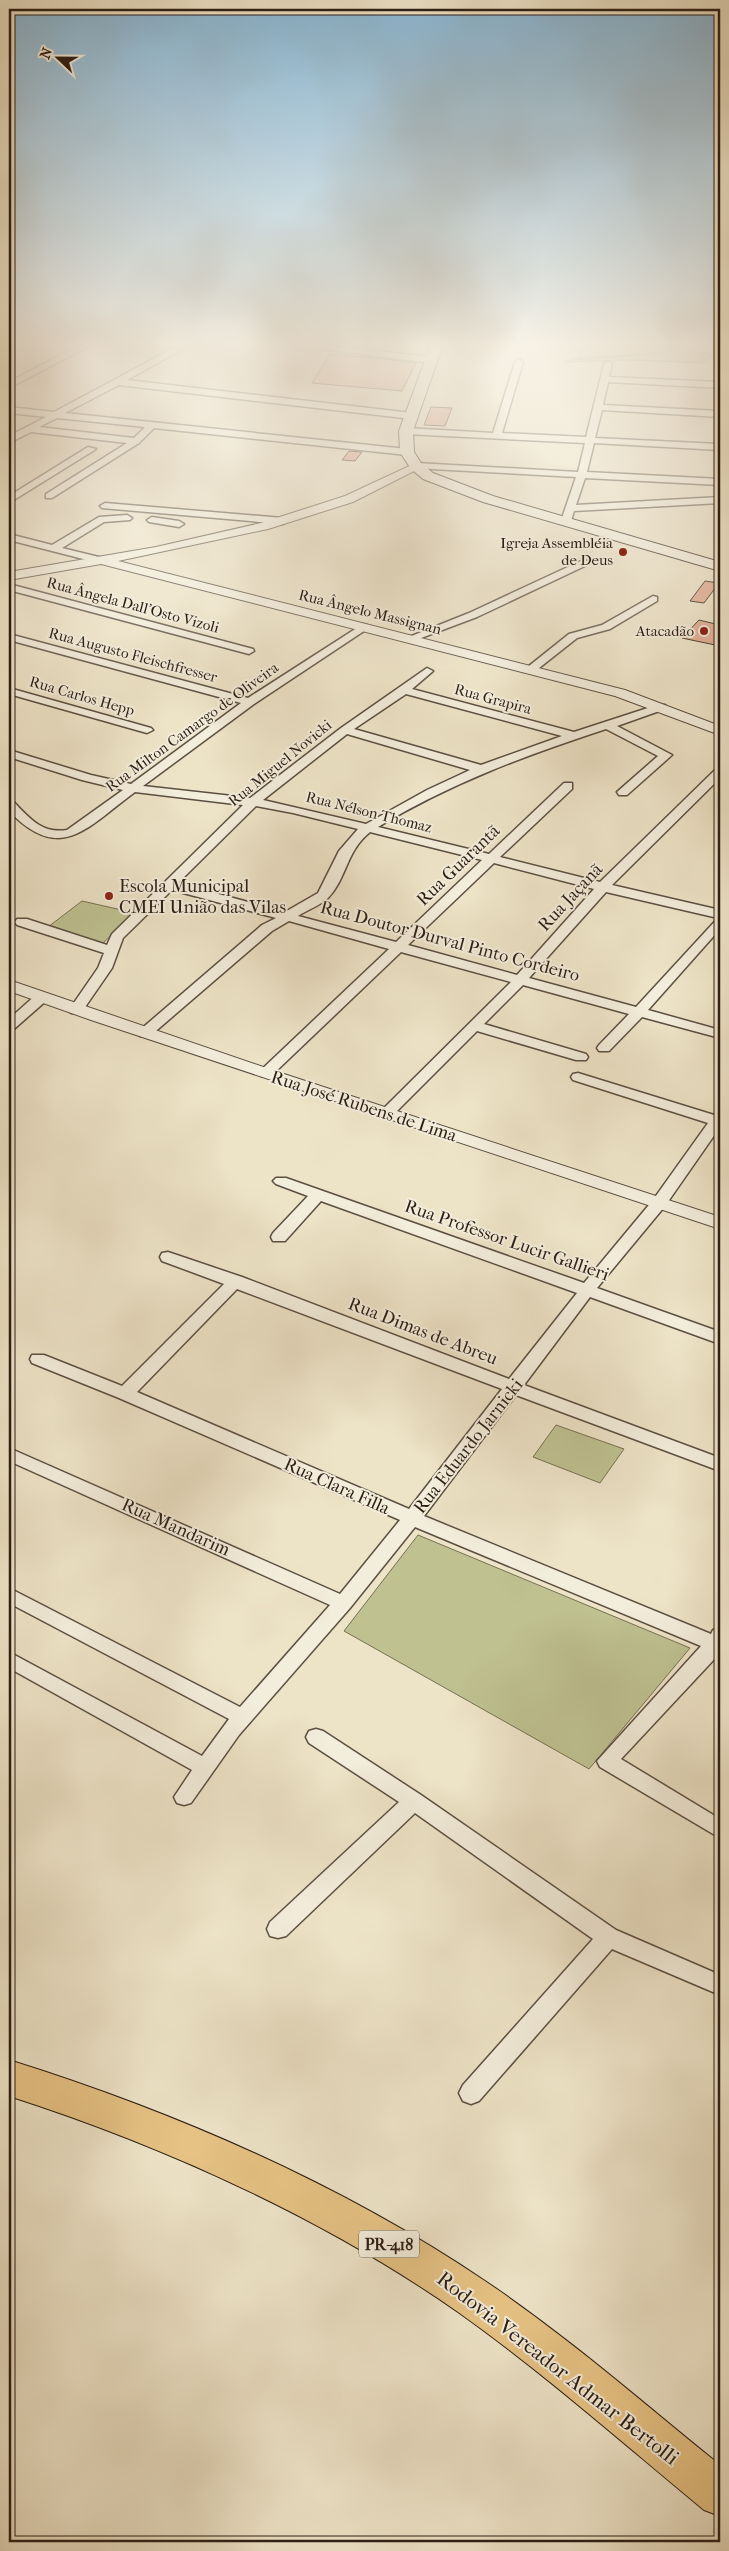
<svg xmlns="http://www.w3.org/2000/svg" width="729" height="2551" font-family="'IM FELL French Canon',serif">
  <rect width="100%" height="100%" fill="#ede3c7"/>
  <filter id="stains"><feTurbulence type="fractalNoise" baseFrequency=".004" numOctaves="4"/><feColorMatrix values="0 0 0 0 .2 0 0 0 0 .09 0 0 0 0 .02 0 0 0 .5 -.17"/></filter>
  <radialGradient id="worn" r=".72"><stop offset=".6" stop-color="#630" stop-opacity="0"/><stop offset="1" stop-color="#630" stop-opacity=".3"/></radialGradient>
  <path fill="#bfc191" stroke="#767053" d="M590,344H720V357H710L702,363L630,360L565,362L580,356L573,348H587Z
    M82,901L135,913L101,945L48,927Z
    M556,1425L624,1449L600,1483L533,1457Z
    M418,1535L690,1648L589,1769L344,1631Z"/>
  <g fill="none" stroke-linecap="round" stroke-linejoin="round">
    <path stroke="#6f7d7a" stroke-width="2.5" d="M578,359L662,353L680,344"/>
  </g>
  <path fill="#e1a58a" stroke="#2c1e15" d="M330,354L386,359L416,363L402,391L312,383Z
    M431,407L452,408L445,426L424,425Z
    M349,451L362,452L355,461L342,460Z
    M705,581L719,583L704,603L690,601Z
    M699,620L720,625V646L682,638Z"/>
  <g fill="none" stroke-linecap="round" stroke-linejoin="round">
    <defs>
      <path id="minor" d="M82,344H93L9,388V382Z
        M181,344H192L127,380L412,413L416,416L412,419L119,385L65,413L407,449L412,452L407,455L154,428L139,443L52,498H46V494L127,443L31,432L9,443V436L46,417L9,413V407L54,412ZM57,418L145,427L134,438L39,427Z
        M279,344H310L433,357L437,360L433,363Z
        M519,359L523,362L502,433L586,437L604,364L608,361L612,364L609,377L720,382V388L608,382L603,405L720,411V417L602,410L595,438L720,444V450L594,443L587,472L720,479V485L585,478L576,505L720,497V503L574,511L571,521L566,524L561,521L576,477L413,468L411,466L416,463L578,472L585,443L406,434L401,431L406,428L493,433L515,362Z
        M88,447L96,449L9,503V496Z
        M105,503L283,518L288,521L283,524L102,508L100,506Z
        M127,515L132,518L130,520L104,522L62,548L103,558V562L99,563L9,540V534L52,545L99,517Z
        M152,517L179,521L184,524L179,527L149,522L147,520Z
        M583,560L587,561V565L477,617L413,641L409,642L404,639L469,613Z
        M9,584L253,649L254,651L249,654L9,590Z
        M653,596L657,597V601L610,629L577,638L534,672H526L524,670L569,634L602,625Z
        M363,624L367,625V629L254,704L143,786L250,798L341,728L427,668L433,671L412,689L574,732L657,705H665V709L617,726L672,755L627,795H619L617,792L658,756L606,729C527,755 450,783 378,827L489,854L564,783H572V789L500,857L600,882L716,769L720,768V778L612,885L720,910V929L648,1010L720,1030V1038L642,1017L609,1051H599L597,1048L599,1045L629,1014L523,985L484,1024L586,1054L588,1057L586,1060H576L477,1031L391,1117H381L379,1114L381,1111L511,982L401,952L271,1076H261L259,1073L261,1070L389,949L289,921L272,931L150,1036H140L138,1033L140,1030L262,925L276,918L172,890L123,938L112,968L81,1013H71L69,1010L98,968L104,953L17,925L15,922L17,919H27L107,945L112,934L243,805L135,792C87,827 61,865 9,811V800L13,801C29,818 42,834 67,830L123,790L82,780L9,757V750L91,775L131,784L241,703L9,640V634L248,698ZM406,694L562,736L481,765L354,729ZM347,734L470,770L427,790L366,824L263,800ZM256,806L293,813L358,829L339,851L318,893L285,912L178,883ZM370,832L482,860L396,942L298,916C307,910 321,905 328,898C347,878 346,851 370,832ZM494,863L594,889L517,975L408,945ZM606,892L718,918L636,1007L529,978Z
        M9,688L151,728L153,730L147,733L9,694Z
        M42,993L49,997L47,1000L14,1029L9,1030V1019L37,994Z
        M578,1073L714,1115L720,1113V1127L665,1206L597,1288L720,1332V1344L590,1297L524,1385L720,1458V1471L516,1395L424,1516L711,1634L713,1630L720,1628V1653L621,1759L720,1819V1838L600,1767L597,1761L701,1646L415,1527L350,1608L239,1735L191,1803L184,1805L177,1803L174,1797L192,1770L9,1668V1652L202,1756L229,1719L9,1603V1588L240,1707L330,1605L9,1461V1448L340,1594L400,1520L119,1398L32,1363L30,1359L32,1355H44L122,1386L224,1284L162,1261L160,1257L162,1253L168,1252L242,1277L509,1379L577,1293L321,1201L285,1241H273L271,1237L273,1233L308,1196L276,1184L273,1181L276,1178H286L584,1283L653,1200L708,1123L573,1080L571,1077L573,1074ZM237,1289L502,1389L409,1509L137,1392Z
        M316,1729L323,1731L421,1795L616,1930L720,1975V1995L612,1949L479,2101L471,2104L463,2101L459,2093L463,2085L593,1939L415,1813L286,1936L278,1938L270,1936L267,1929L270,1922L399,1802L309,1743L306,1737L309,1731Z"/>
      <path id="tertiary" d="M416,463L422,466L420,468L353,502L268,529L118,561L625,690L720,726V735L615,696L101,564L9,580V572L156,547L261,523L345,496Z
        M9,980L281,1073L720,1217V1229L91,1020L9,991Z"/>
      <path id="secondary" d="M431,344H443L413,431L414,452L421,463L433,473L493,496L720,562V571L483,502L423,479L411,469L400,452L399,431Z"/>
      <path id="trunk" d="M9,2060C175,2112 341,2184 485,2281C568,2337 643,2403 720,2465V2516L704,2510C623,2443 544,2373 458,2312C324,2218 164,2146 9,2096Z"/>
    </defs>
    <use href="#minor" stroke="#5c4f42" stroke-width="3"/>
    <use href="#tertiary" stroke="#5c4f42" stroke-width="2"/>
    <use href="#secondary" stroke="#2c1e15" stroke-width="2"/>
    <use href="#trunk" stroke="#2c1e15" stroke-width="2"/>
    <use href="#minor" fill="#f3eddb" fill-rule="evenodd"/>
    <use href="#tertiary" fill="#f3eddb" fill-rule="evenodd"/>
    <use href="#secondary" fill="#f3eddb" fill-rule="evenodd"/>
    <use href="#trunk" fill="#e6c284" fill-rule="evenodd"/>
  </g>
  <linearGradient id="sky" x2="0" y2="1"><stop stop-color="#89b8d7"/><stop offset="0.49" stop-color="#f7f2e6"/><stop offset="1" stop-color="#f7f2e6" stop-opacity="0"/></linearGradient>
  <rect width="729" height="702" fill="url(#sky)"/>
  <g fill="#8f2418" stroke="#f3eddb" stroke-width="2">
    <circle cx="623" cy="552" r="5"/>
    <circle cx="704" cy="631" r="5"/>
    <circle cx="109" cy="896" r="5"/>
  </g>
  <g text-anchor="middle" stroke-width="4" stroke-linejoin="round" paint-order="stroke">
    <g font-size="15" fill="#2c1e15" stroke="#f3eddb" text-anchor="end">
      <text x="613" y="548">Igreja Assembléia<tspan x="613" dy="17">de Deus</tspan></text>
      <text x="694" y="636">Atacadão</text>
    </g>
    <g font-size="15" fill="#2c1e15" stroke="#f3eddb">
      <text transform="translate(133 605) rotate(15)" y="5">Rua Ângela Dall'Osto Vizoli</text>
      <text transform="translate(370 612) rotate(14)" y="5">Rua Ângelo Massignan</text>
      <text transform="translate(133 655) rotate(15)" y="5">Rua Augusto Fleischfresser</text>
      <text transform="translate(82 696) rotate(16)" y="5">Rua Carlos Hepp</text>
      <text transform="translate(493 699) rotate(15)" y="5">Rua Grapira</text>
      <text transform="translate(192 727) rotate(-36)" y="5">Rua Milton Camargo de Oliveira</text>
      <text transform="translate(280 763) rotate(-39)" y="5">Rua Miguel Novicki</text>
      <text transform="translate(369 812) rotate(14)" y="5">Rua Nélson Thomaz</text>
    </g>
    <rect fill="#f3eddb" stroke="#685c50" stroke-width="1" x="359" y="2230.5" width="60" height="27" rx="4"/>
    <g font-size="16" font-weight="bold" fill="#2c1e15">
      <text x="389" y="2250">PR-418</text>
    </g>
    <g font-size="18" fill="#2c1e15" stroke="#f3eddb">
      <text transform="translate(458 865) rotate(-44)" y="6">Rua Guarantã</text>
      <text transform="translate(570 897) rotate(-47)" y="6">Rua Jaçanã</text>
      <text transform="translate(450 941) rotate(15)" y="6">Rua Doutor Durval Pinto Cordeiro</text>
      <text transform="translate(364 1106) rotate(18)" y="6">Rua José Rubens de Lima</text>
      <text transform="translate(507 1240) rotate(19)" y="6">Rua Professor Lucir Gallieri</text>
      <text transform="translate(423 1331) rotate(21)" y="6">Rua Dimas de Abreu</text>
      <text transform="translate(468 1446) rotate(-52)" y="6">Rua Eduardo Jarnicki</text>
      <text transform="translate(337 1486) rotate(24)" y="6">Rua Clara Filla</text>
      <text transform="translate(176 1527) rotate(24)" y="6">Rua Mandarim</text>
    </g>
    <g font-size="18" fill="#2c1e15" stroke="#f3eddb" text-anchor="start">
      <text x="119" y="892">Escola Municipal<tspan x="119" dy="21">CMEI União das Vilas</tspan></text>
    </g>
    <g font-size="21" fill="#2c1e15" stroke="#f3eddb">
      <text transform="translate(558 2368) rotate(38)" y="7">Rodovia Vereador Admar Bertolli</text>
    </g>
  </g>
  <rect width="729" height="2551" fill="none" stroke="#ede3c7" stroke-width="30"/>
  <rect x="10" y="10" width="709" height="2531" fill="none" stroke="#2c1e15" stroke-width="2.5"/>
  <rect x="15" y="15" width="699" height="2521" fill="none" stroke="#2c1e15"/>
  <g transform="translate(58 58) rotate(292)" stroke="#f3eddb" stroke-width="4" paint-order="stroke">
  <path d="M0-4L9 19L0 12L-9 19Z" fill="#2c1e15"/>
  <text y="-8" font-size="14" font-weight="bold" text-anchor="middle" fill="#2c1e15">N</text>
  </g>
  <rect width="100%" height="100%" filter="url(#stains)"/>
  <rect width="100%" height="100%" fill="url(#worn)"/>
</svg>
